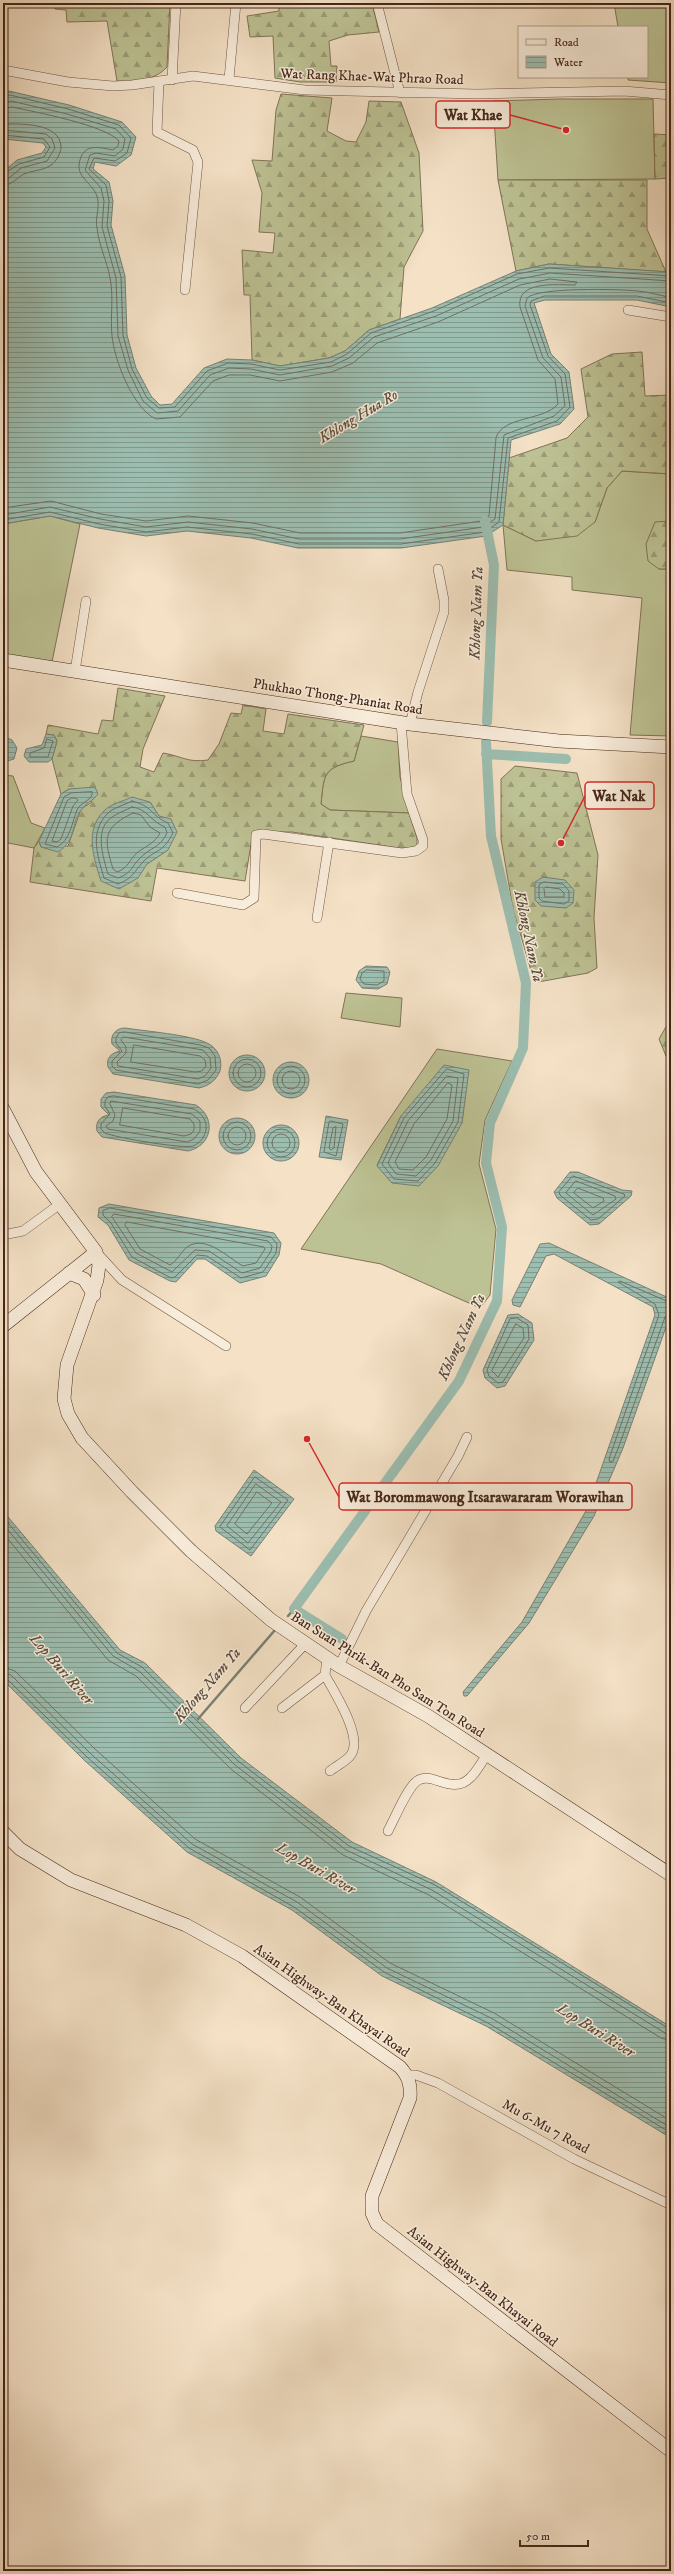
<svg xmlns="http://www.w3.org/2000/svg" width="674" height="2574" font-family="'IM FELL DW Pica',serif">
  <defs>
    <pattern id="forest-firs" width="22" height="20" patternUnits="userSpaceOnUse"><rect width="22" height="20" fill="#bdc294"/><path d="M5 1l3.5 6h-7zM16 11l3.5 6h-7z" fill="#9b9d78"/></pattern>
    <pattern id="water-rules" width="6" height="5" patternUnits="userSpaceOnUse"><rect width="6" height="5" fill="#9cbeb1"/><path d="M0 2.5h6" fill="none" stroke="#819a8f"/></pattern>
  </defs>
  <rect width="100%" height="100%" fill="#f4e1c6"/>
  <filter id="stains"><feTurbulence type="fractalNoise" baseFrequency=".005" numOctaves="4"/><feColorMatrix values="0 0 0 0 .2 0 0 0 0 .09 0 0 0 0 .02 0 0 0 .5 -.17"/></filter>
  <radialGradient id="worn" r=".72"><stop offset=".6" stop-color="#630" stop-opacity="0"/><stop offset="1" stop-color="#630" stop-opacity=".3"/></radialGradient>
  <path fill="#bdc294" stroke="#817456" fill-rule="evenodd" d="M614,3H671V83L628,80V77H647V27H618Z
    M560,99H653L655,179L498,180L493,101Z
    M622,471L671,474V521L655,523L659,569H671V736L630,735L642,598L572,590V577L507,570L503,525L536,541L595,522L607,488Z
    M50,516L80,524L52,662L3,655V524Z
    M361,736L398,742L400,777L409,813L330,810L321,804C324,774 323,768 354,761Z
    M3,775L13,776L31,823L45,828L34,848L3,842Z
    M346,993L402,998L400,1027L341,1018Z
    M437,1049L512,1061L485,1120L479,1164L496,1229L490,1295L480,1308L381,1264L301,1249ZM468,1070L462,1123L392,1183L377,1165L401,1116Z"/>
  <path fill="url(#forest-firs)" stroke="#817456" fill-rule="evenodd" d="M55,3H170L167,67C156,80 133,83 117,81L107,21L67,22L66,10L55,9Z
    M279,3H372L379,32L348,35L329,41L331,66H337L336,82H300L275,78L273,36L250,37L247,16L279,11Z
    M281,94L332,98L327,131L346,141L356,142L366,122L369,101L401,102L419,153L423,231L404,267L400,319L369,330L345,351L329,358L280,366L252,360L250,295H244L242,250L273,253L275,233L259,232L262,193L252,160L272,161L276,110Z
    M654,134L671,135V178L655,179Z
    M498,180H647V229L666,272L549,264L516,271Z
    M642,352L645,396L671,395V474L622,471L607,488L595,522L577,536L536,541L503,525L509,458L567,438L588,417L581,369L612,354Z
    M671,521V569H659L648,561L646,544L655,522Z
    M118,688L165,696L143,749L140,767L154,772L163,753C182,756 187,763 208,760L219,744L231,713L241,714L243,705L266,709L263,731L284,734L288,714L364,725L354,761C323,768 324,774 321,804L330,810L409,813L417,838V845L412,848H399L292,832H253L245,881L157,868L151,901L30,882L34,848L39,841L41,847L68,846L81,809L92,802L69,789L61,794L52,759L57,741L54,735L46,734L48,725L98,734L102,720L113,721ZM150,802L159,816L168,850L147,864Z
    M515,766L577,773L598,855L594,918L597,968L588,973L538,982L532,974L513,909L501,839V779Z
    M671,1018V1057L666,1056L659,1039Z"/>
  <path fill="url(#water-rules)" stroke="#798174" d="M9,91L69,105L122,122L136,137L131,155L116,166L95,162L93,169L109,182L113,201L111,225L125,276L127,335L136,368L151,396L160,405L172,404L204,368L227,359L252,360L280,366L329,358L345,351L369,330L432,308L516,271L549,264L671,272V307L637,300H545L534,303L551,354L569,372L574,409L560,424L511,440L503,525L486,536L401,548H298L251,538L187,531L146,536L98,528L50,516L3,524V172L17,160L42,153L46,147L43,143L3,139V94Z
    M46,734L54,735L57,741L52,759L48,762H29L24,756L26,749L42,745Z
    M3,736L12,740L17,748L14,759L4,762Z
    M95,787L98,794C93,801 86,803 82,809C70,823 78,839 58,852L41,847L39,841L61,794L69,789Z
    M132,797L150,802L159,816L171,819L177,832L168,850L147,864L138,878L119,889L101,881C94,859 84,830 104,811C110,804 124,801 132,797Z
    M543,877L565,880L574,890L573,903L566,908L541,906L535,900V882Z
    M366,966L387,967L390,972L387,984L378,989L362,988L356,980L359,971Z
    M125,1028C145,1031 191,1035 207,1043C218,1048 223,1060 220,1071C216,1081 208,1086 199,1088L113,1074L108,1067C106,1058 111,1053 120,1051L112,1044C110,1035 116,1028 125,1028Z
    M229 1073a18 18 0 1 1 36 0a18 18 0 1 1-36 0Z
    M273 1080a18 18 0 1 1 36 0a18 18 0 1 1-36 0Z
    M444,1065L469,1070L462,1123L438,1166L419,1186L392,1183L377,1166L401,1116Z
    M114,1092L196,1105C217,1118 212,1146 188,1151L102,1137L97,1131C95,1122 100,1116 109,1115L101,1107V1099L106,1093Z
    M326,1116L348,1120L341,1160L319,1157Z
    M219 1136a18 18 0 1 1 36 0a18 18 0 1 1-36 0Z
    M263 1143a18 18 0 1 1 36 0a18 18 0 1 1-36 0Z
    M570,1172H578L622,1190L632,1191L631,1196L599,1224L590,1225L557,1198L554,1192Z
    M109,1204L274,1233L281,1243L279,1255L266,1276L240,1283L205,1259H197L176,1282L170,1281L129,1260L108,1225L98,1217L99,1208Z
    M549,1243L671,1299V1313L623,1448L594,1516L529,1623L467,1696H464L463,1692L522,1622L587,1509L655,1315L653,1307L554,1254L546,1256L520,1307L513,1305L512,1300L540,1244Z
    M518,1314L532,1323L534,1340L505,1386L497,1388L485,1378L483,1370L508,1315Z
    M254,1470L294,1499L251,1556L216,1531L215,1526Z
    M3,1511L120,1650L145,1663L241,1758L352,1842L436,1882L671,2027V2138L486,2026L382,1976L292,1910L187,1852L84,1760L3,1680Z"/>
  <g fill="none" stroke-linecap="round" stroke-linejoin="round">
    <path stroke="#707264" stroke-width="1" d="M3,98L10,95L68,109L119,125L131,138L127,153L115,161L94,158L89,169L106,185L109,201L107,226L121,277L123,335L132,369L147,398L159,408L175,407L207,371L228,363L251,364L280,370L331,362L347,354L371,333L434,311L517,274L549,268L671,276
      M3,103L11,101L67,114L116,129L125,139L123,149L115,156L96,153L90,155L85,170L101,188L104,201L102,227L116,278L118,336L128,370L143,401L157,413L178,411L210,375L229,368L251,369L280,375L332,366L349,358L374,337L436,316L519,279L550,273L671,281
      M3,109L12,107C35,112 105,125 119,141L118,146L113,150C101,148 87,143 81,157C72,179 96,182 98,201C99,210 95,219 97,228C99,246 107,261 110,278C114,296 110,317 112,336C114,359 133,409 156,419L180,417L213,381L229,375H250L280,381L332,372L353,363L377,343L438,322L520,285L550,279L577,282L575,285C558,285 516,280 520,307L538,360L555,379L558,404C544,421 502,416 496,438L489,516L481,521L400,533H300L253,523L188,516L146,521L101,514L51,501L3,508
      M3,124C20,124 60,122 61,147C61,153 56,162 51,165C43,171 33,170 24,174C16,178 13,185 3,185
      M3,130L46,134L52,139L55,148L47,161L21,168L9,178L3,179
      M3,135L44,139L50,147L44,157L19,164L3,174
      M3,515L50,507L100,519L146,527L188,522L252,529L299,539H400L483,527L495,519L504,435L554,416L565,406L561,377L543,358L525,306L527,298C538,287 619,289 638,291C649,292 660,295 671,298
      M3,520L50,512L99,524L146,532L187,527L252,534L299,544H401L485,532L499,522L508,438L557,421L570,407L565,374L548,356L530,305L531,301L544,296H637L671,303
      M47,739L53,741L48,757H30V753L44,748Z
      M92,792C94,800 80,802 77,810C72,822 70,841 57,847L45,844L64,797L71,793Z
      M72,798H76L78,800L73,806L61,839L57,842L52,841L67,801Z
      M132,801C153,806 150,815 168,823L173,833C162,854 157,848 144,861C133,872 135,877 118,884L104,878C98,857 89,833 107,814C112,808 125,805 132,801Z
      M132,807C148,809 150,821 165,827L167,833C160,848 151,847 140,858C131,867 132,873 118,878L108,874C103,857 94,829 112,817C118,813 126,810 132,807Z
      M133,813L141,815L150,827L160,833C155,843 146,846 138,852C129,859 129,868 117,872L113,869C104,839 102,828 133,813Z
      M544,882L563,884L569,891V901L564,904L542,901L539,898V885Z
      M546,887L560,889L564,893V897H545L544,889Z
      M367,970L384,971V981L377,985L364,984L360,979L362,973Z
      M125,1032L200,1045L209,1048L215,1056L216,1070L208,1080L198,1084L116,1070L112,1066V1061L122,1051L116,1043V1038L119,1033Z
      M124,1037L203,1050L210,1058L211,1068L205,1076L198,1079L118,1066L117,1062L126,1053V1047L121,1040Z
      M134,1045L200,1056L205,1060L206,1066L202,1071L195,1072L131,1062Z
      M233 1073a14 14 0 1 1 28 0a14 14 0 1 1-28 0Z
      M238 1073a9 9 0 1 1 18 0a9 9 0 1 1-18 0Z
      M277 1080a14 14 0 1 1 28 0a14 14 0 1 1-28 0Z
      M447,1069L464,1074L458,1122L435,1163L418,1181L394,1179L382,1164L404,1118Z
      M282 1080a9 9 0 1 1 18 0a9 9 0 1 1-18 0Z
      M447,1076L458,1078L453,1121L431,1160L416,1176L396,1174L388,1163L408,1121Z
      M448,1083L452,1085L447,1119L426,1157L413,1170L399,1169L395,1162L414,1124Z
      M114,1096L194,1109C202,1114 207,1120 206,1129C205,1137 200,1143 193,1146C183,1149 117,1138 105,1133L101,1129V1124L110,1114L105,1106V1101L108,1097Z
      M111,1101L192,1114L200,1121V1131L194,1139L187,1142L108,1129L106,1126L113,1121L115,1115L110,1104Z
      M123,1108L190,1119L194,1124V1130L191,1134L184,1136L120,1125Z
      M331,1121L343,1124L336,1156L324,1152L329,1122Z
      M223 1136a14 14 0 1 1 28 0a14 14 0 1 1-28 0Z
      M228 1136a9 9 0 1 1 18 0a9 9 0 1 1-18 0Z
      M336,1127L334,1148L331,1150L329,1148L333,1128Z
      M267 1143a14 14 0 1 1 28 0a14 14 0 1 1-28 0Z
      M272 1143a9 9 0 1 1 18 0a9 9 0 1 1-18 0Z
      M573,1176L624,1194L625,1196L598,1219L591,1220L560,1195L559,1192Z
      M576,1181L615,1196L616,1199L593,1215L566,1193Z
      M578,1188L603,1198L604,1201L593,1208L574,1193Z
      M110,1208L271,1237L277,1244L276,1253L263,1272L241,1278L207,1256L197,1255L175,1277L171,1278L132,1257L111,1223L103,1215V1211Z
      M114,1214L268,1241L272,1246L271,1251L260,1268L242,1273L209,1251L195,1250L172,1272L136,1253L112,1217Z
      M127,1222L264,1247L265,1249L256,1263L243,1266C228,1258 206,1234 187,1247C181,1252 177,1261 170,1265L140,1249L125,1225Z
      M671,1303L620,1281L618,1282L655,1304L659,1315L609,1459L610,1462L613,1461L619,1446L665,1317L671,1314
      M517,1318L528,1325L529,1339L503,1382L498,1383L489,1376L487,1370L510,1319Z
      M516,1324L523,1328L524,1338L498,1377L492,1371Z
      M255,1477L288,1500L250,1550L220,1527Z
      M256,1484L281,1502L248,1543L227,1526Z
      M257,1492L272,1503L247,1534L235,1524Z
      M3,1517L117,1653L142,1667L238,1761L349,1846L435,1885L671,2030
      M3,1524L113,1656L139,1671L235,1765L346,1850L432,1890L665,2033L671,2035
      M3,1533L108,1660L136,1676L232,1770L343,1855L429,1895L661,2038L671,2041
      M3,1667L15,1671L95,1749L195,1839L300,1897L390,1963L494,2013L671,2121
      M3,1673L11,1675L91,1754L192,1844L297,1902L387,1968L491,2018L671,2128
      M3,1678L7,1679L87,1757L189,1848L294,1907L384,1972L488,2023L671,2133"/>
    <path stroke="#798174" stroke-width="2.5" d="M288,1616L294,1609
      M198,1719L275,1630"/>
    <path stroke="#9cbeb1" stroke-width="10" d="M485,521L494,565L487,722
      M486,754L566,759
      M342,1639L294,1609L459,1381L497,1301L502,1227L486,1163L490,1123L523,1048L526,983L491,836L486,742"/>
    <defs>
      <path id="street" d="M377,3L400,93
        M3,70L68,82L113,86L132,85L193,76L305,90L477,94L624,91L671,95
        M229,79L236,3
        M172,80L176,3
        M159,82L157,132L193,150L198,162L185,290
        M628,310L671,317
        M75,671L86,601
        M410,724L418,692L444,612V600L438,569
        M177,893L243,905L254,898L256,835L263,834L402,853L416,851L423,846V840L407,794L401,723
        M317,918L329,842
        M3,1235L23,1231L60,1204
        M98,1254L122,1280L226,1346
        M339,1666L366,1611L458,1456L467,1437
        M325,1675C334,1692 365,1739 350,1756C345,1762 336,1766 330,1771
        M245,1708L306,1643
        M282,1708L325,1675L327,1658
        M388,1831C394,1820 407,1788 417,1781C432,1770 452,1797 471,1777C477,1771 482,1762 487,1754
        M407,2075H416L438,2083L574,2159L671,2205"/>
      <path id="secondary" d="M3,660L410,724L559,741L671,747
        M3,1109L36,1172L96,1252L99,1265L97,1280L67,1365L64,1399L68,1414L82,1438L132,1492L191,1551L271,1620L339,1666L428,1716L671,1875
        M69,1273L84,1279L94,1295
        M3,1326L96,1252
        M3,1832L20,1849L71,1880L186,1925L242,1956L400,2067C409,2077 411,2085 410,2098L372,2196V2213L377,2224L671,2451"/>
    </defs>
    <use href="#street" stroke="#715544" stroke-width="10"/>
    <use href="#secondary" stroke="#452618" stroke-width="14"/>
    <use href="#street" stroke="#f8ecda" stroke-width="9"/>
    <use href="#secondary" stroke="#f8ecda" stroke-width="13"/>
  </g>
  <g text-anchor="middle" stroke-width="3" stroke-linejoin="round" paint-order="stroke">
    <g font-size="14" fill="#452618" stroke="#f8ecda">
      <text transform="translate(372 76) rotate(2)" y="5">Wat Rang Khae-Wat Phrao Road</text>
      <text transform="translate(338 696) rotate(9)" y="5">Phukhao Thong-Phaniat Road</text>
      <text transform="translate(388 1674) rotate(32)" y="5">Ban Suan Phrik-Ban Pho Sam Ton Road</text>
      <text transform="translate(332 2000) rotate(35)" y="5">Asian Highway-Ban Khayai Road</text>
      <text transform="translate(546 2126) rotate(29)" y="5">Mu 6-Mu 7 Road</text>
      <text transform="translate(483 2286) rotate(38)" y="5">Asian Highway-Ban Khayai Road</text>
    </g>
    <g font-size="15" font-style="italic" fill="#5b4c3e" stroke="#f8ecda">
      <text transform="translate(358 416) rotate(-31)" y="5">Khlong Hua Ro</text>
      <text transform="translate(476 613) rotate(-88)" y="5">Khlong Nam Ya</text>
      <text transform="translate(529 936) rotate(78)" y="5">Khlong Nam Ya</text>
      <text transform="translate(461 1337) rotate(-65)" y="5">Khlong Nam Ya</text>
      <text transform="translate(62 1669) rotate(49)" y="5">Lop Buri River</text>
      <text transform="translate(207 1685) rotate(-49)" y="5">Khlong Nam Ya</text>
      <text transform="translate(316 1868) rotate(30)" y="5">Lop Buri River</text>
      <text transform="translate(596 2030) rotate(32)" y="5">Lop Buri River</text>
    </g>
  </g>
  <path fill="none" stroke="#d62828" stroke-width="1.5" d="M566 130L510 115M561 843L585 796M307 1439L339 1497"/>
  <g fill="#d62828" stroke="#f8ecda" stroke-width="1.5">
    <circle cx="566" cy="130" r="4"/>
    <circle cx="561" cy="843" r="4"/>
    <circle cx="307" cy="1439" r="4"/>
  </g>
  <g fill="#f8ecda" stroke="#d62828" stroke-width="1.5">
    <rect x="436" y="101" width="74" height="27" rx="4"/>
    <rect x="585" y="782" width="69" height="27" rx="4"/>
    <rect x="339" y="1483" width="293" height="27" rx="4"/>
  </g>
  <g font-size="15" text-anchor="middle" font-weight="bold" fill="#452618">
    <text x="473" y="120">Wat Khae</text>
    <text x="619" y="801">Wat Nak</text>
    <text x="485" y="1502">Wat Borommawong Itsarawararam Worawihan</text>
  </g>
  <rect width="674" height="2574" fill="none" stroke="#f4e1c6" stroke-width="16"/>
  <rect x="4" y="4" width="666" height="2566" fill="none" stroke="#452618" stroke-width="2"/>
  <rect x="8" y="8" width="658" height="2558" fill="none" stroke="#452618"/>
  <rect x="518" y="26" width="130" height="52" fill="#f8ecda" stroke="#b09d8c"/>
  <rect x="526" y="39" width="20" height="6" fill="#f8ecda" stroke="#b09d8c"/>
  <text x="554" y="46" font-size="12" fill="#452618">Road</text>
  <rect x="526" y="56" width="20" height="12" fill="url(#water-rules)" stroke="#b09d8c"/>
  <text x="554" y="66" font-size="12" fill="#452618">Water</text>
  <path d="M520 2540v6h68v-6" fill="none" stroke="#452618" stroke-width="2"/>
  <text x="526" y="2540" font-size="12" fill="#452618" stroke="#f8ecda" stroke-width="3" paint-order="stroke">50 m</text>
  <rect width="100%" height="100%" filter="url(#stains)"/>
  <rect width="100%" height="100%" fill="url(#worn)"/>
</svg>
